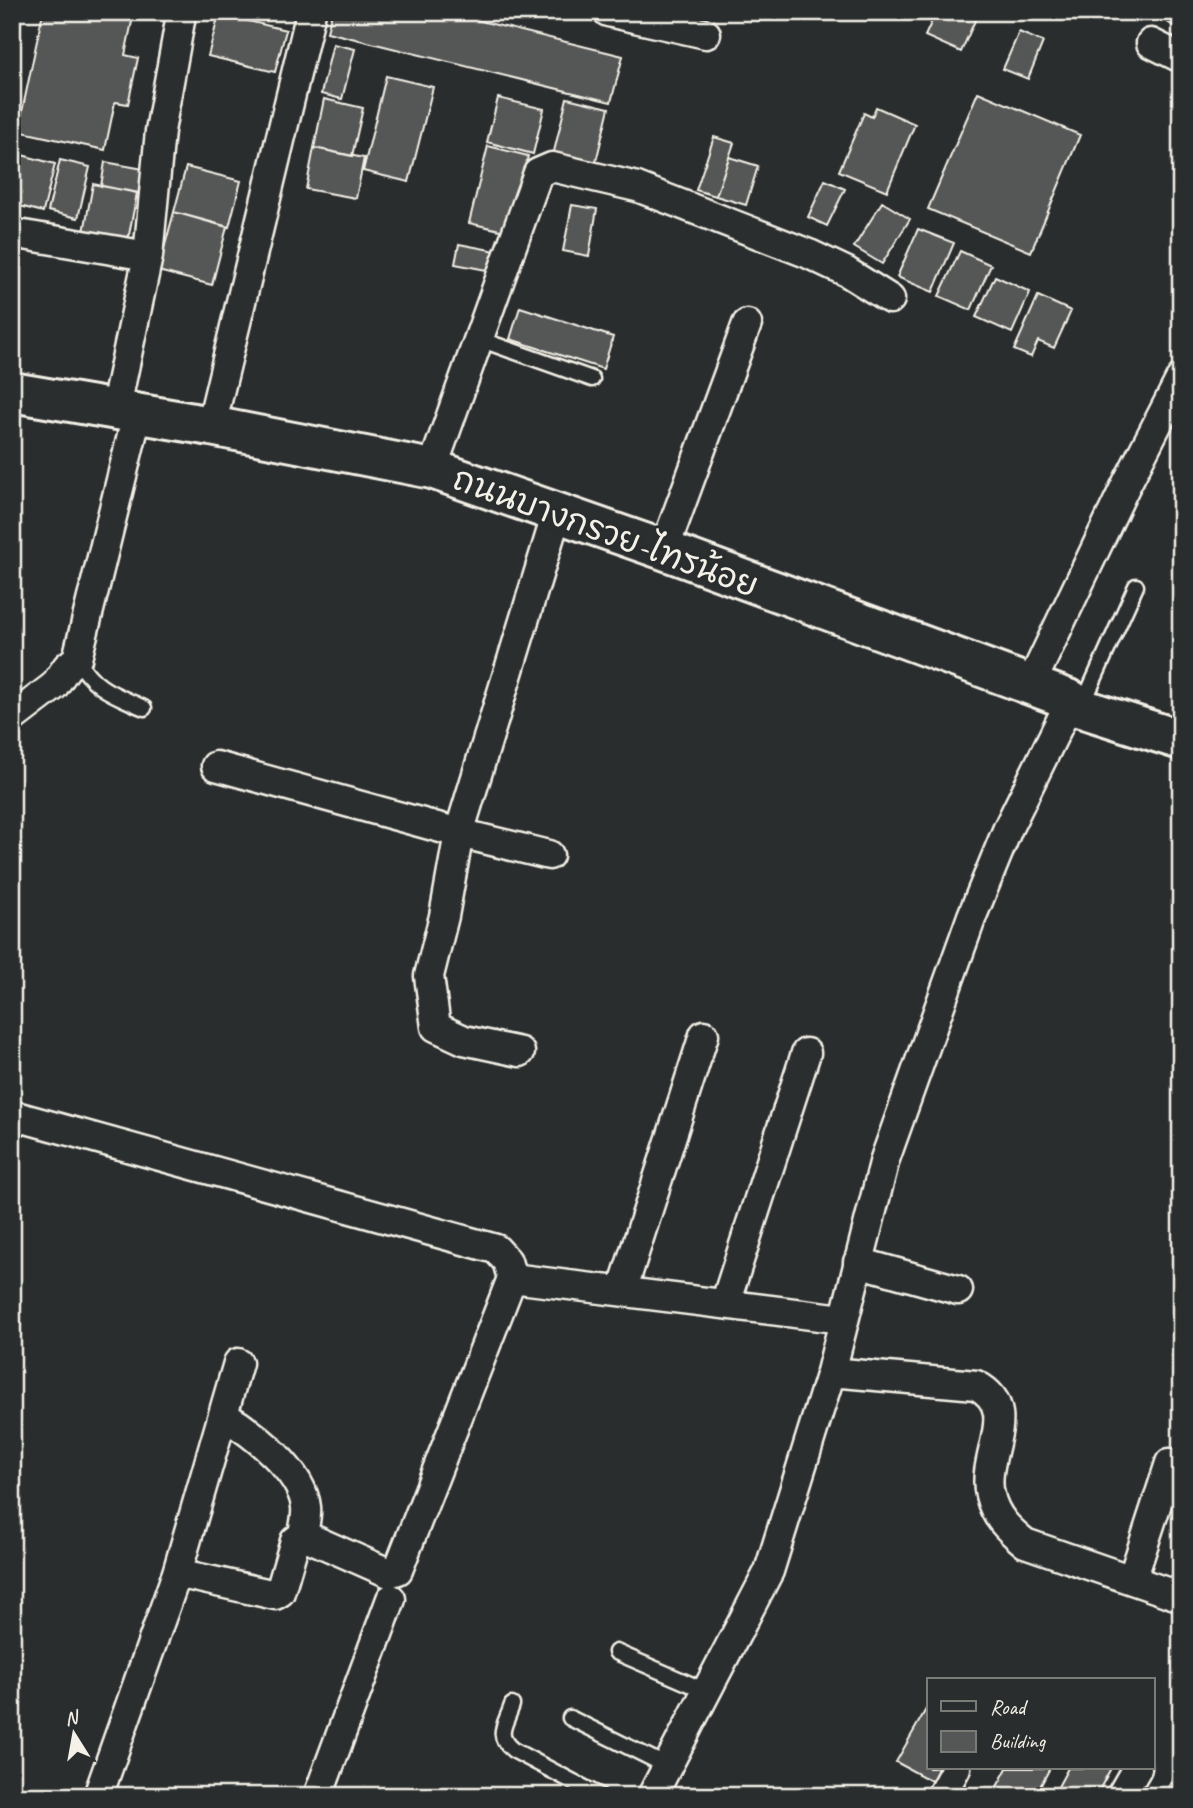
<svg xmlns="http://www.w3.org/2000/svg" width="1193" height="1808" font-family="Caveat,'Playpen Sans Thai',sans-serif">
  <rect width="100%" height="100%" fill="#2a2d2e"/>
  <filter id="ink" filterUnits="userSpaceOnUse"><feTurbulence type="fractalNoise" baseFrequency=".0143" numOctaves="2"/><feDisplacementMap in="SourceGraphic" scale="14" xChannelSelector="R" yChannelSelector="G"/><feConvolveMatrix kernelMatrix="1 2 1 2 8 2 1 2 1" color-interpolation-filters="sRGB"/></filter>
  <g filter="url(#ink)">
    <path fill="#555756" stroke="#f4f1e8" stroke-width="2" d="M43,12H134L125,55L138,58L128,104L115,102L105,150L18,131Z
      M332,12H444L623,56L611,102L327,32Z
      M936,12H970L977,16L961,52L925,36Z
      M1168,12H1181V31L1164,20Z
      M219,14L286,30L275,72L208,56Z
      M1019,32L1043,42L1028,79L1003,69Z
      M333,44L355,49L342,99L321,94Z
      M386,76L433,87L409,182L363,171Z
      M978,92L1080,135L1031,252L928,209Z
      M498,98L544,109L533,154L487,142Z
      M567,98L609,108L593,174L551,164Z
      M324,99L363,108L352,156L314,148Z
      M876,107L915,124L887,191L839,171L864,113L872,117Z
      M714,137L734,143L716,196L696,190Z
      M488,146L528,156L509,232L469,223Z
      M314,148L364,158L356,198L306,189Z
      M22,155L55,164L43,212L12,204V192Z
      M729,157L758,166L746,205L716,196Z
      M60,160L90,167L78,218L48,211Z
      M105,162L149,170L145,194L101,186Z
      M186,167L241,181L229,227L174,212Z
      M825,180L845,189L827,226L808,217Z
      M93,184L137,193L128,240L84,232Z
      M882,202L910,219L882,264L854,247Z
      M572,205L597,209L589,256L563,251Z
      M174,212L227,227L212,285L158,271Z
      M918,229L954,243L933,292L897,277Z
      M459,244L496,251L492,271L455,264Z
      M960,251L991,265L971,310L939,296Z
      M995,276L1030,292L1012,333L976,317Z
      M1038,296L1071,311L1054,348L1038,341L1031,357L1014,350Z
      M520,307L613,337L603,369L510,339Z
      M929,1704V1768H940L933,1782L896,1762Z
      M1007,1768H1050L1035,1796H992Z
      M1068,1768H1111L1096,1796H1053Z
      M1177,1772L1181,1774V1796H1163Z"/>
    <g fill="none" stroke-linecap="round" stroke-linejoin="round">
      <defs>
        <path id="lane" d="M479,339L592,379
          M77,659C95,690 114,694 144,708
          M1082,706L1136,586
          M616,1652L706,1691
          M512,1705C506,1724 494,1735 513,1750L600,1796
          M570,1718L667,1766"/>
        <path id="street" d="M608,12L706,34
          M1151,43L1181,58
          M12,233L148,256
          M115,411L148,256L160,131L180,21
          M211,426L311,12
          M432,469L538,173L552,167L637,187L809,254L847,272L890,299
          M664,550L747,324
          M1030,686L1126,485L1181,378
          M12,718L54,686L67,667L77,659L137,415
          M216,766L459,833L549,855
          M520,1052L464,1040L436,1027L429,976L444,916L459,833L557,513
          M12,1115L496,1249L507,1261L512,1278L398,1570L389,1573L303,1535L295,1541L280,1592L275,1595L177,1573
          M858,1262L958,1290
          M512,1278L843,1319
          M622,1291L704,1035
          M725,1304L806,1053
          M831,1372L976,1385C1023,1409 980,1456 990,1495C995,1517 1008,1529 1025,1543L1181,1597
          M223,1415C253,1433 302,1471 306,1507C307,1516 304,1527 303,1535
          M1132,1580L1170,1463
          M98,1796L177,1573L238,1363
          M318,1796L391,1599
          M652,1796L769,1571L831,1372L885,1159L972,916L1008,828L1071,700
          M941,1796L956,1768
          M1121,1796L1137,1768"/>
        <path id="secondary" d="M12,392L211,426L432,469L664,550L1071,700L1081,708L1181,740"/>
      </defs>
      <use href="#lane" stroke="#f4f1e8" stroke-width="19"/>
      <use href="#street" stroke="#f4f1e8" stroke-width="33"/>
      <use href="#secondary" stroke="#f4f1e8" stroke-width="44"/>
      <use href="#lane" stroke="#2a2d2e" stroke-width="14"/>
      <use href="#street" stroke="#2a2d2e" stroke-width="28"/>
      <use href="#secondary" stroke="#2a2d2e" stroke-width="38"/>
    </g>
  </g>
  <g text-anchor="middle" stroke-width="6" stroke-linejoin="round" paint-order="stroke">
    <g font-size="33" fill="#f4f1e8" stroke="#2a2d2e">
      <text transform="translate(606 531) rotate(20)" y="12">ถนนบางกรวย-ไทรน้อย</text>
    </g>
  </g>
  <rect width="1193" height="1808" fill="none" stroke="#2a2d2e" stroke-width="42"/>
  <rect x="21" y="21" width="1151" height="1766" fill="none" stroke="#f4f1e8" stroke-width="2.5" filter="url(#ink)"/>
  <rect x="927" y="1678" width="228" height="91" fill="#2a2d2e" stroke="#7b7b78" stroke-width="2"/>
  <rect x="941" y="1701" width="35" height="10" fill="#2a2d2e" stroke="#7b7b78" stroke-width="2"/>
  <text x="990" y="1714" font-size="21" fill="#f4f1e8">Road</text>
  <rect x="941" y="1731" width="35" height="21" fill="#555756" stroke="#7b7b78" stroke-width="2"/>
  <text x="990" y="1748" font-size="21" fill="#f4f1e8">Building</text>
  <g transform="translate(74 1734) rotate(349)" stroke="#2a2d2e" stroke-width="5" paint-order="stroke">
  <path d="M0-5L12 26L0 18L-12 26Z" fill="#f4f1e8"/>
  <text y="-10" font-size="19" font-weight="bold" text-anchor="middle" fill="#f4f1e8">N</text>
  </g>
</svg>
